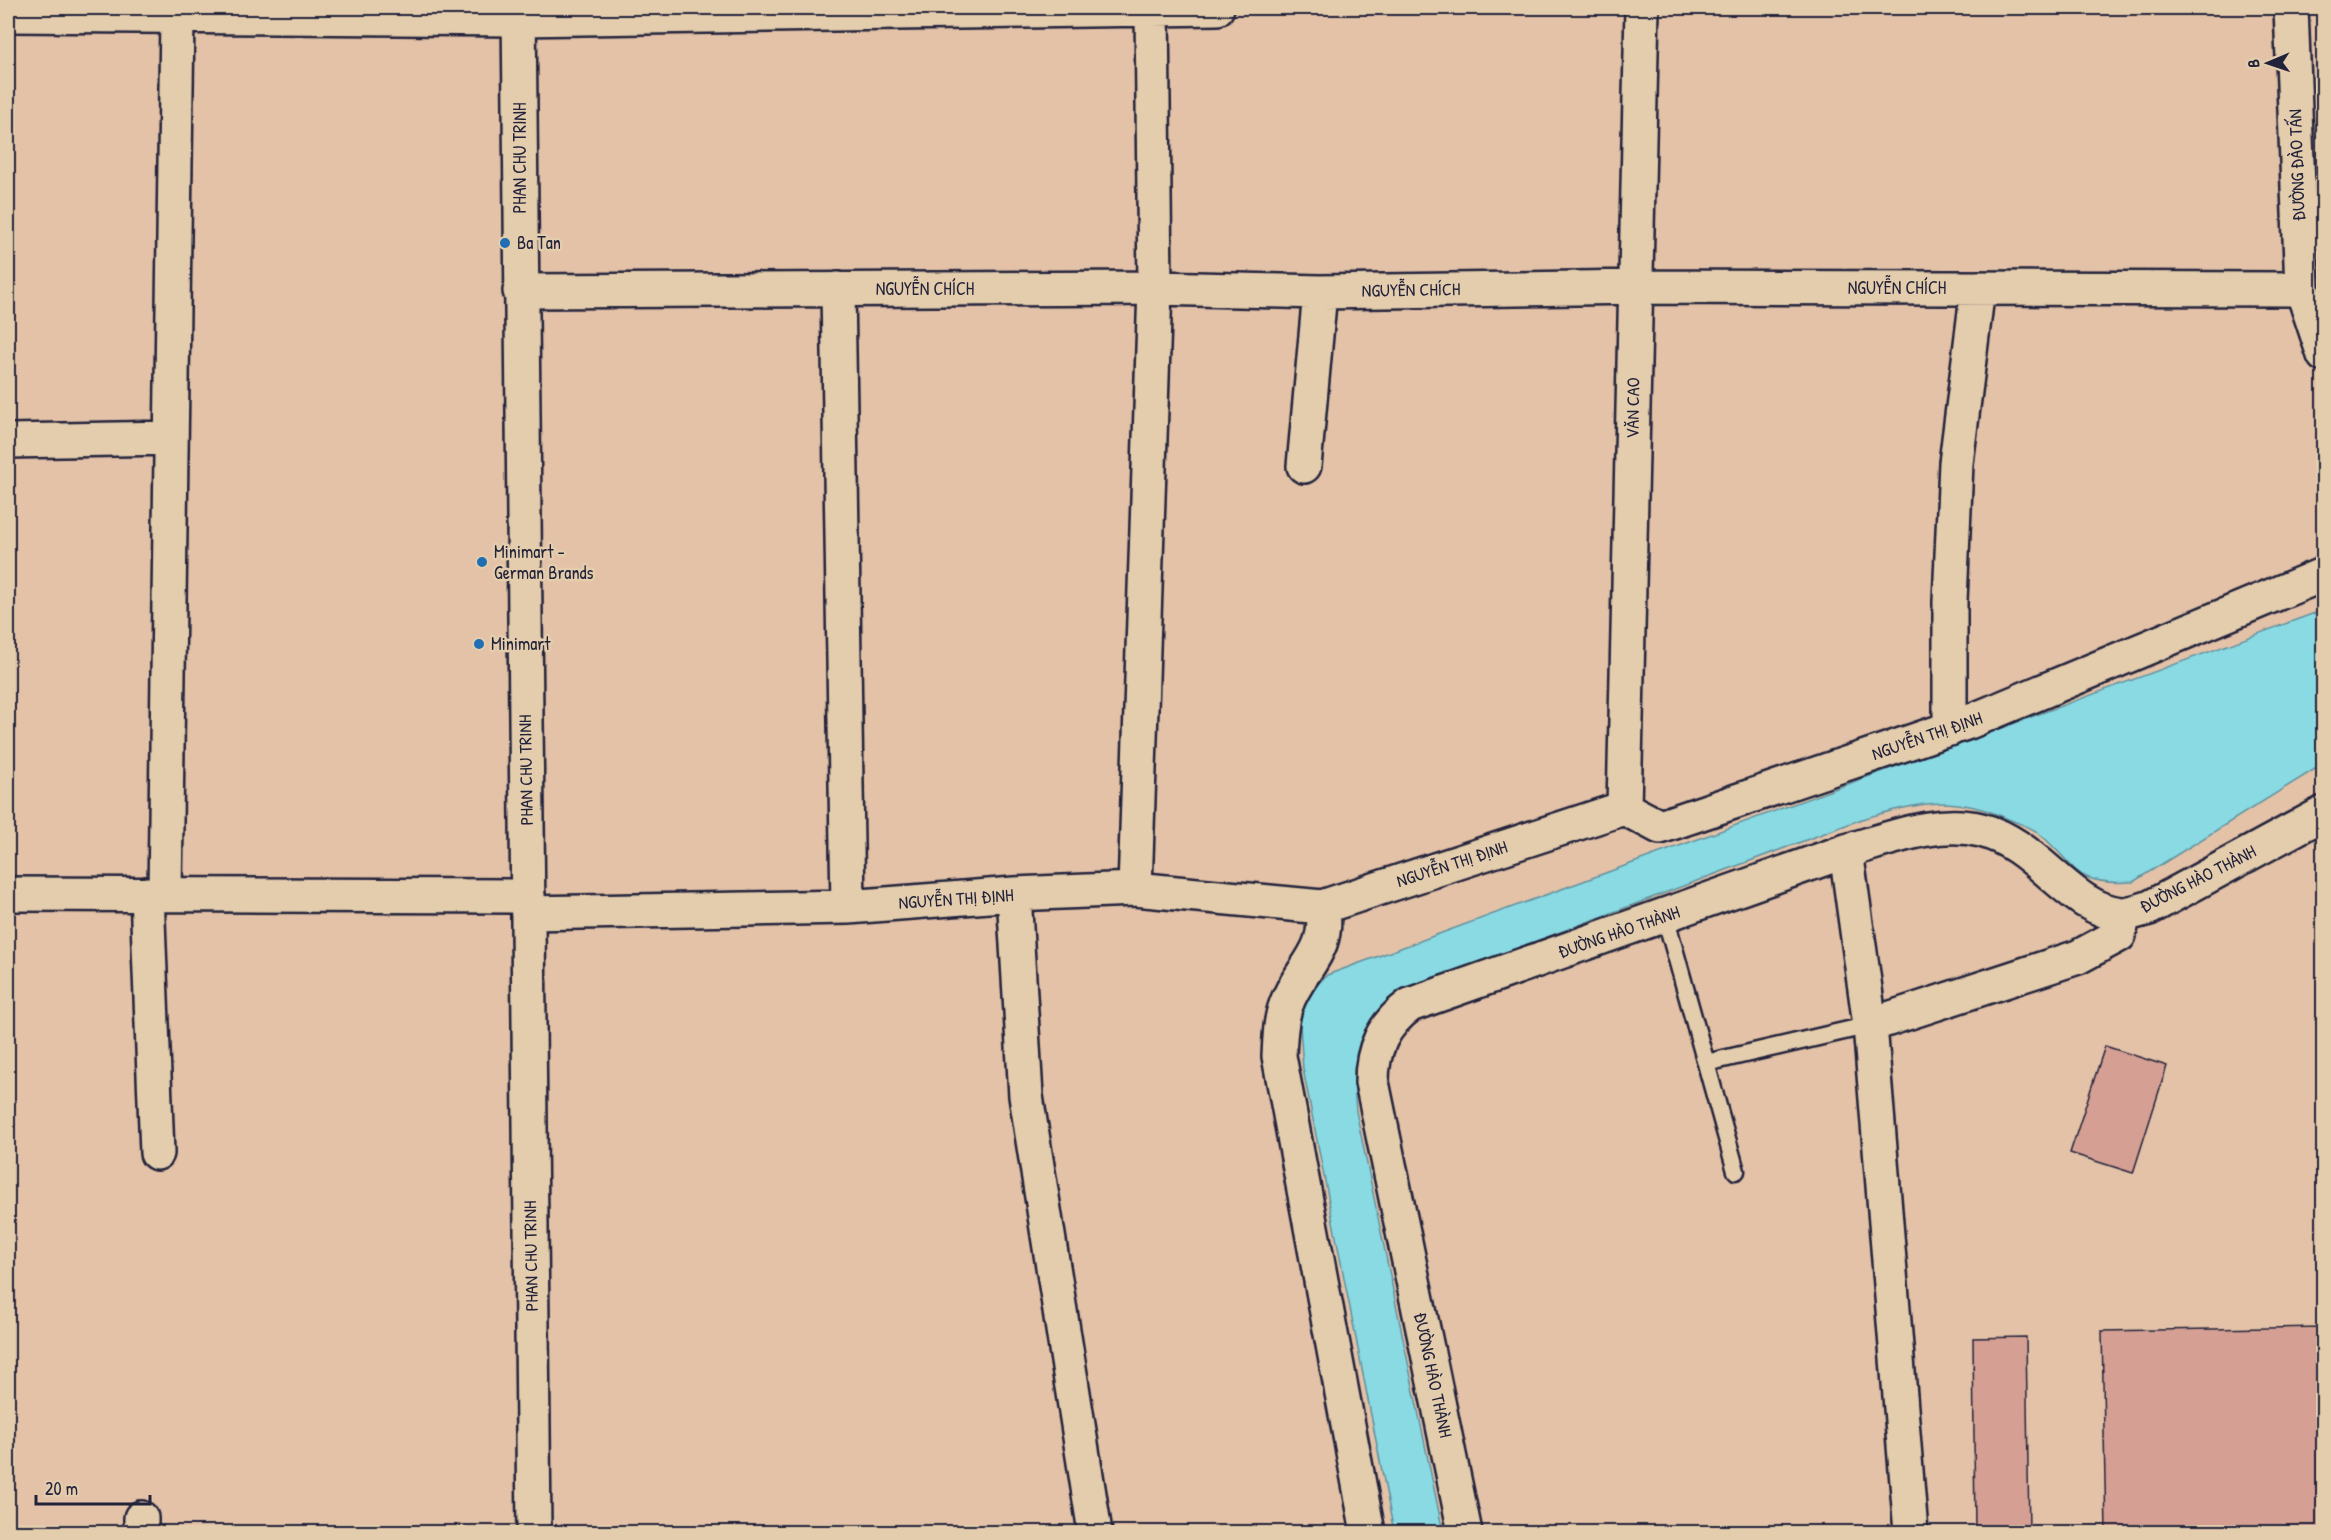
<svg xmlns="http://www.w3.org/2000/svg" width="2331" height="1540" font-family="'Patrick Hand',sans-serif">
  <rect width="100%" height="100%" fill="#e3c2a7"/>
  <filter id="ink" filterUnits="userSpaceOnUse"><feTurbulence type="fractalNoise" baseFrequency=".0167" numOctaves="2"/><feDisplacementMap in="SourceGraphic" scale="12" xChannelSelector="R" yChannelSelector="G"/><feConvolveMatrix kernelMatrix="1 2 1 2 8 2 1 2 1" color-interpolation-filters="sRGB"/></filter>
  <g filter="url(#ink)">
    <path fill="#89dae2" stroke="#60909f" stroke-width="1.5" d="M2323,610V764L2133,882C2069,886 2079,865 2037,832C2029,826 2017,823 2008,819C1951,793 1919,803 1862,819L1400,992C1355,1030 1351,1054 1356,1111L1443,1532H1394L1303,1069L1300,1025L1305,997L1327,975Z"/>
    <path fill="#d5a093" stroke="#22223b" stroke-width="1.5" d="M2105,1046L2167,1066L2133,1173L2070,1153Z
      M2324,1327V1532H2106L2102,1331Z
      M2026,1337L2029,1532H1975L1973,1338Z"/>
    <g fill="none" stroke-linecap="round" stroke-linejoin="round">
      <defs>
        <path id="service" d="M1665,916L1736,1171
          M1706,1063L1870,1025"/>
        <path id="minor" d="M8,15L520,19L1217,8
          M838,289L848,907
          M520,291L1155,288L1320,292L1636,287L2302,289
          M8,441L171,438
          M1304,466L1320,292
          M1950,729V601L1956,463L1978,288
          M1624,808L1642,8
          M1846,851L1870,1025L1911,1532
          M1135,889L1155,288L1152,8
          M8,894L528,896
          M147,894L157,1153
          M165,894L177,16
          M1014,894L1026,1096L1095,1532
          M1322,907C1332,951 1299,968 1286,1005C1280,1021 1280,1039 1279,1056L1368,1532
          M528,913L848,907L1014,894L1135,889L1322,907L1624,808L1660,827L1969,722L2324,574
          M1870,1025L2078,957L2119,935L2124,914
          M141,1518V1532
          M1465,1532L1372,1082C1372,1049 1383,1025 1410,1005L1846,851C1890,839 1936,819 1981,830C2038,844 2071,911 2122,914C2130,914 2141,910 2149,908L2324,813"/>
        <path id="tertiary" d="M519,8L534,1532
          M2291,8L2302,289L2324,355"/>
      </defs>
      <use href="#service" stroke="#22223b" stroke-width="21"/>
      <use href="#minor" stroke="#22223b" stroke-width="38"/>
      <use href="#tertiary" stroke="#22223b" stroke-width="38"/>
      <use href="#service" stroke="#e4cdad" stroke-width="16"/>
      <use href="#minor" stroke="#e4cdad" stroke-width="33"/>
      <use href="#tertiary" stroke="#e4cdad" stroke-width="33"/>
    </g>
  </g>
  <g fill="#1f6fb2" stroke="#e4cdad" stroke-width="2">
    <circle cx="505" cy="243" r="6"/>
    <circle cx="482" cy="562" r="6"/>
    <circle cx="479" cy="644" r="6"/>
  </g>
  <g text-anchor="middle" stroke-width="5" stroke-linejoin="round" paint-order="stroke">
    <g font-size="18" fill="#22223b" stroke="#e4cdad">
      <text transform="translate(520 158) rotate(-90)" y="6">PHAN CHU TRINH</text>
      <text transform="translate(2297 165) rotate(-92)" y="6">ĐƯỜNG ĐÀO TẤN</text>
      <text x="1897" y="294">NGUYỄN CHÍCH</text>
      <text x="925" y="295">NGUYỄN CHÍCH</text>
      <text transform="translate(1411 290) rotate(-1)" y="6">NGUYỄN CHÍCH</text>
      <text transform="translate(1633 408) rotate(-89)" y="6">VĂN CAO</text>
      <text transform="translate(1927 736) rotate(-19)" y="6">NGUYỄN THỊ ĐỊNH</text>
      <text transform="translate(526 770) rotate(-91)" y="6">PHAN CHU TRINH</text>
      <text transform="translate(1452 864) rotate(-18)" y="6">NGUYỄN THỊ ĐỊNH</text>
      <text transform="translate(2198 879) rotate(-27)" y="6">ĐƯỜNG HÀO THÀNH</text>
      <text transform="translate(956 899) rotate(-4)" y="6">NGUYỄN THỊ ĐỊNH</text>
      <text transform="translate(1619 932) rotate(-19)" y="6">ĐƯỜNG HÀO THÀNH</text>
      <text transform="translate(531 1256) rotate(-91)" y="6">PHAN CHU TRINH</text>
      <text transform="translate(1433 1375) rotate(78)" y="6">ĐƯỜNG HÀO THÀNH</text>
    </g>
    <g font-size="18" fill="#22223b" stroke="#e4cdad" text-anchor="start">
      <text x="517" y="249">Ba Tan</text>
      <text x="494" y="558">Minimart -<tspan x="494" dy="21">German Brands</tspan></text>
      <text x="491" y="650">Minimart</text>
    </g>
  </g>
  <rect width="2331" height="1540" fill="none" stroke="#e4cdad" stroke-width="30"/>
  <rect x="15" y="15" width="2301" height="1510" fill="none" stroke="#22223b" stroke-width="2" filter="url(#ink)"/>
  <g transform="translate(2268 63) rotate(268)" stroke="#e4cdad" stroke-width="4.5" paint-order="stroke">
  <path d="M0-4.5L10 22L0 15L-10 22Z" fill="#22223b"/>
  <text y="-9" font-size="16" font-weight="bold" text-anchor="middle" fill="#22223b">B</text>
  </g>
  <path d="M36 1495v9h114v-9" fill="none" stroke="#22223b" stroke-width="3"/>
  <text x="45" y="1495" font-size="18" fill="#22223b" stroke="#e4cdad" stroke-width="4.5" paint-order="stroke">20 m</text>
</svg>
